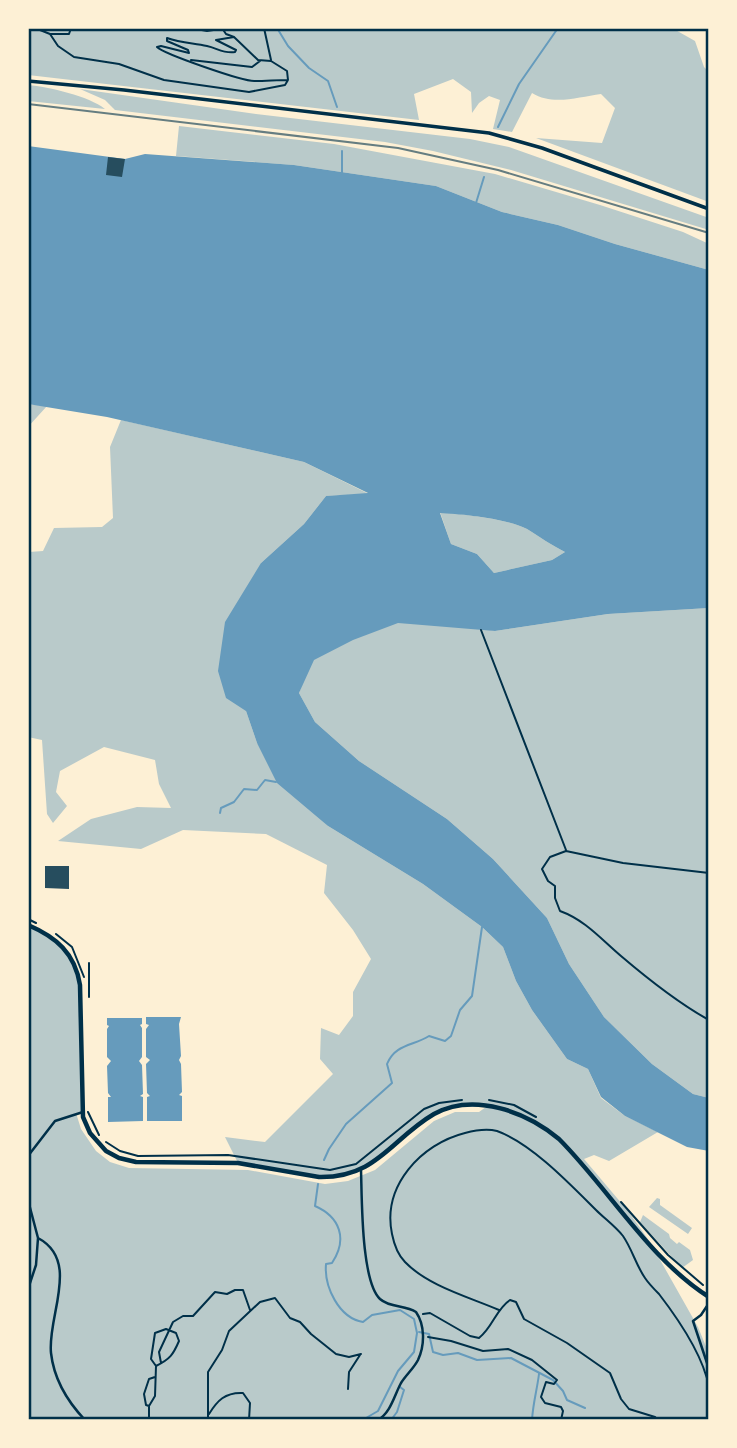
<svg xmlns="http://www.w3.org/2000/svg" width="737" height="1448" font-family="'Golos Text',sans-serif">
  <rect width="100%" height="100%" fill="#fdf0d5"/>
  <path fill="#b9caca" d="M28,28H672L695,41L704,67L709,72V202L536,138L602,143L615,108L601,94C578,97 553,106 532,93L512,132L493,129L500,100L489,96L479,103L472,113L471,92L453,79L414,94L419,120L28,75Z
    M28,85C49,87 89,96 105,109L28,101Z
    M80,89L256,114L470,139L509,147L709,218V230L511,170L433,151L385,142L115,110L105,100Z
    M179,126L334,144L495,174L600,205L683,232L709,244V270L615,244L558,225L502,212L436,186L294,165L176,156Z
    M28,404L47,406L28,427Z
    M121,420L304,462L369,494L326,496L304,524L261,563L246,711L257,743L328,826L423,884L482,927L503,947L516,981L532,1010L567,1059L588,1069L601,1098L625,1116L658,1132L609,1161L594,1155L584,1159L628,1211L650,1242L698,1327L709,1354V1420H28V925L66,949L79,977L83,1112L76,1113L81,1129L96,1151L110,1162L129,1168L248,1170L325,1184L348,1181L375,1170L434,1121L455,1112H479L486,1107H456L435,1114L365,1167L332,1177L238,1163L225,1137L265,1142L333,1074L320,1059L321,1028L339,1035L353,1016V992L371,959L353,930L324,893L327,865L266,834L183,830L141,849L58,841L91,819L137,807L171,808L159,784L155,760L104,747L60,771L56,792L67,806L53,823L47,814L42,740L28,737V550L29,552L43,551L54,528L102,527L113,518L110,447Z
    M440,512C461,514 509,519 527,529C540,537 551,545 565,552L552,560L494,573L477,554L451,544Z
    M333,600L495,631L608,614L709,608V1098L693,1094L652,1064L604,1017L569,964L547,918L493,859L447,819L359,761L315,722L299,693Z
    M657,1198L660,1199V1205L692,1228L688,1234L649,1207Z
    M643,1215L669,1234L670,1238L677,1244L679,1242L690,1250L693,1260L682,1268L640,1222Z"/>
  <path fill="#669bbc" fill-rule="evenodd" d="M28,146L125,159L145,154L294,165L436,186L502,212L558,225L615,244L709,270V608L608,614L495,631L398,623L353,640L314,660L299,693L315,722L359,761L447,819L493,859L547,918L569,964L604,1017L652,1064L693,1094L709,1098V1151L687,1147L625,1116L601,1097L588,1069L567,1059L532,1010L516,981L503,947L482,927L423,884L328,826L277,783L257,743L246,711L226,698L218,671L225,622L261,563L304,524L326,496L368,493L304,462L107,417L28,404ZM440,513C462,514 509,519 527,529C540,537 551,545 565,552L552,560L494,573L477,554L451,544Z
    M146,1017H181L179,1024L181,1056L179,1060L181,1064L182,1092L179,1095L182,1096V1121H147V1097L150,1096L147,1093L146,1064L150,1060L146,1057V1029L149,1025L146,1024Z
    M107,1018H142V1024L140,1025L142,1028V1057L139,1061L142,1065L143,1094L140,1096L143,1097V1121L108,1122V1097H111L108,1093L107,1066L111,1061L107,1057V1029L109,1026L107,1025Z"/>
  <g fill="none" stroke-linecap="round" stroke-linejoin="round">
    <path stroke="#669bbc" stroke-width="2" d="M277,28L288,46L309,68L328,81L337,107
      M498,127L519,84L558,28
      M342,174V151
      M476,203L484,177
      M220,813L221,808L234,802L244,789L257,790L265,780L276,782
      M324,1160L329,1149L346,1124L392,1083L387,1064C395,1044 413,1046 429,1036L445,1041L451,1036L460,1010L472,996L482,927
      M318,1184L315,1206C340,1217 348,1239 332,1263L326,1264C324,1287 339,1318 363,1322L372,1315L400,1310L414,1319L417,1333L414,1352L398,1371L378,1411L366,1418L349,1420
      M419,1332L429,1334L433,1352L443,1355L458,1353L477,1360L511,1358L553,1380L563,1391L567,1400L585,1408
      M391,1420L397,1412L404,1390L400,1387
      M532,1420C533,1403 537,1390 539,1374"/>
  </g>
  <path fill="#264d5e" d="M108,157L125,159L122,177L106,175Z
    M45,866H69V889L45,888Z"/>
  <g fill="none" stroke-linecap="round" stroke-linejoin="round">
    <path stroke="#003049" stroke-width="2" d="M35,28L50,34H69L71,28
      M191,28L207,31L220,29
      M222,28L226,34L234,37L216,40L236,50L235,52C224,54 217,48 207,46C193,43 181,43 167,38V41L188,50L189,53L161,46L157,47C164,54 244,82 255,81C266,81 277,80 288,80
      M264,28L271,60
      M50,34L58,46L74,57L119,64L164,80L249,92L285,85L288,80L287,71L271,61L258,60L234,37
      M191,60L252,67L260,61
      M481,630L566,850
      M709,873L623,863L566,851L550,857L542,869L548,881L555,886V898L560,911C585,920 601,939 621,956C648,979 678,1003 709,1020
      M28,919L36,923
      M56,934L72,947L84,977
      M489,1100L514,1105L536,1117
      M88,1112L99,1135
      M106,1142L120,1151L138,1156L228,1155L330,1170L356,1164L424,1109L439,1103L462,1100
      M621,1202L668,1255L703,1285
      M499,1310C469,1297 428,1286 405,1262C398,1255 394,1244 392,1234C382,1186 421,1144 465,1133C476,1130 486,1128 497,1131C531,1143 570,1184 596,1210C605,1219 615,1226 623,1236C632,1249 636,1265 645,1278C649,1284 654,1289 659,1294C679,1320 703,1355 709,1387
      M423,1314L430,1313L470,1336L479,1338C493,1327 496,1309 510,1300L516,1302L524,1319L567,1343L610,1373L621,1399L629,1409L655,1417L658,1420
      M428,1337L451,1341L483,1351L508,1349L532,1360L557,1380L554,1384L546,1382L541,1397L545,1403L561,1407L563,1411L561,1420
      M161,1363L159,1352L173,1322L183,1316H193L215,1292L227,1294L235,1290H243L250,1310
      M348,1389L349,1372L360,1355
      M149,1406L155,1396L156,1366C170,1359 173,1355 179,1341L176,1333L166,1329L155,1333L151,1359L156,1366
      M209,1414C217,1401 225,1392 243,1393L250,1403L249,1420
      M149,1420V1406L146,1405L144,1394L149,1379L155,1377
      M208,1420V1372L222,1350L229,1331L260,1302L275,1298L290,1318L300,1322L311,1334L336,1354L349,1357L361,1354"/>
    <path stroke="#003049" stroke-width="2" d="M89,997V963"/>
    <path stroke="#003049" stroke-width="2.5" d="M28,1156L55,1121L83,1112
      M361,1170C362,1198 361,1281 380,1299C390,1308 405,1305 416,1312C425,1325 425,1345 418,1360C414,1368 406,1375 401,1383C394,1396 391,1412 378,1420
      M28,1200L38,1238C81,1261 47,1316 51,1353C54,1380 67,1401 85,1420
      M28,1289L36,1265L38,1238
      M709,1303L701,1315L693,1321L709,1369"/>
    <path stroke="#003049" stroke-width="3.5" d="M28,81L124,90L489,133L542,148L709,209"/>
    <path stroke="#003049" stroke-width="4.5" d="M28,925C56,937 75,953 80,985L83,1117L90,1133L106,1151L119,1158L136,1162L238,1163L319,1177C377,1178 391,1139 434,1114C474,1092 527,1112 559,1139C608,1188 650,1260 709,1297"/>
    <path stroke="#657d81" stroke-width="2" d="M28,104L398,148L498,170L709,233"/>
  </g>
  <rect width="737" height="1448" fill="none" stroke="#fdf0d5" stroke-width="60"/>
  <rect x="30" y="30" width="677" height="1388" fill="none" stroke="#003049" stroke-width="2.5"/>
</svg>
